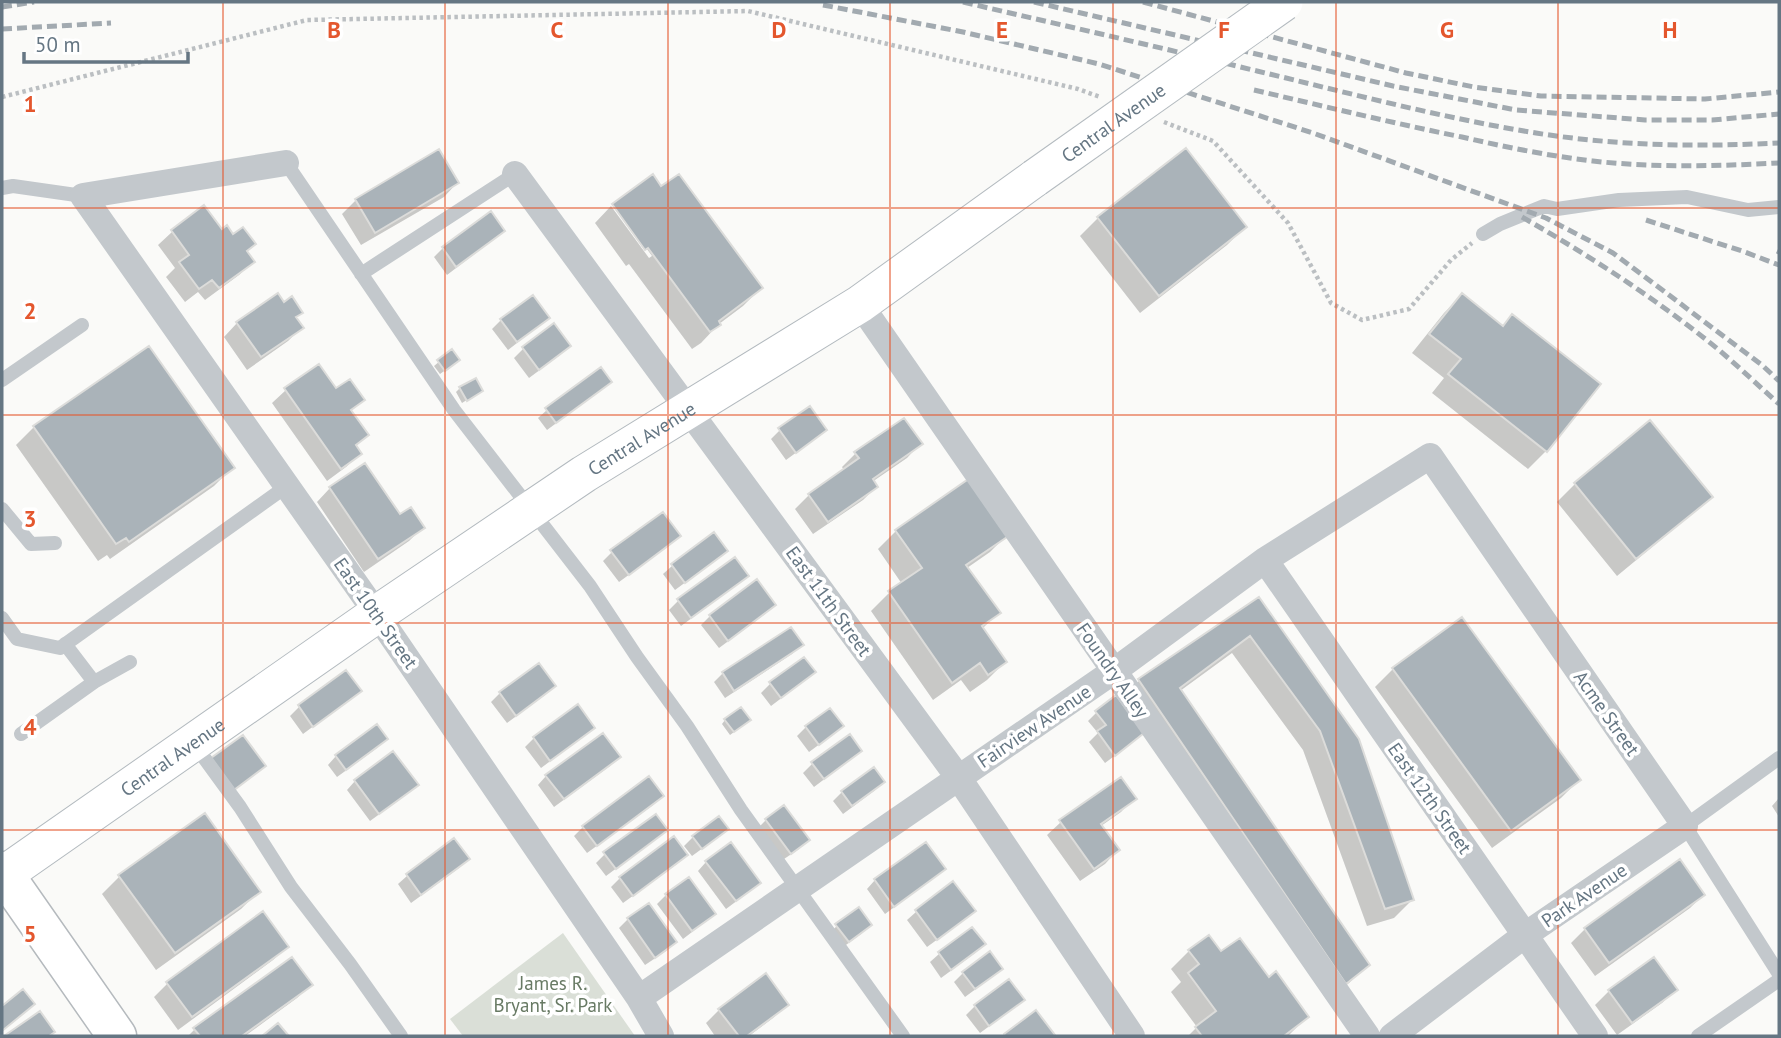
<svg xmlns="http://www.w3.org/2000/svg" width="1781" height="1038" font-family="'PT Sans',sans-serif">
  <rect width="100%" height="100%" fill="#fafaf8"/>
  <path fill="#dadfd7" d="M563,933L635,1036H463L450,1019Z"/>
  <path fill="#0003" d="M1185,150L1245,227L1227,245L1140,313L1080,236L1098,218Z
    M652,176L661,189L761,288L743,306L719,324L701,343L692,349L629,264L626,266L595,223L611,206L649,258L652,256L615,205H613Z
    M457,183L444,197L361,245L342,214L356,200Z
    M204,208L221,231L245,252L253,262L239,275L205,300L198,292L185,302L166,277L175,268L158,245L172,232Z
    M490,213L503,230L494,239L447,275L434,257L443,248Z
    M1462,295L1501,327L1512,316L1546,451L1528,469L1432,393L1444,378L1412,353L1444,313Z
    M301,312L295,318L301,328L288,341L247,370L224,337L237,323Z
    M548,318L539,326L508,350L492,329L501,320Z
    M554,326L569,346L560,355L529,378L514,358L523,349Z
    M452,351L454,364L440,374L434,366Z
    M610,382L601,390L547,430L538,418L547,410Z
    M460,388L481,391L462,403L456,392Z
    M286,390L336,391L363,400L350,412L367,435L355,447L360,454L346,467L327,481L272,403Z
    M1650,423L1710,497L1692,514L1617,576L1557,502L1575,484Z
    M34,427L232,468L214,486L110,559L107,555L98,561L16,445Z
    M825,429L816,438L786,460L771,439L780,430Z
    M920,444L907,458L872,482L876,487L863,500L813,534L795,509L809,495L844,470L842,467L855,454Z
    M330,488L399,516L423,527L409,541L364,572L317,502Z
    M896,531L1008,534L990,552L967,568L998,613L982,629L1005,662L987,680L970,692L961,680L933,700L871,611L889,593L902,584L878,549Z
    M714,534L726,550L717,559L675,590L663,574L672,566Z
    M679,536L670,545L619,582L603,561L612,552Z
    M735,559L747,575L738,584L681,626L669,610L678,601Z
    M1259,599L1412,900L1394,918L1367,926L1303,750L1232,653L1180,691L1368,965L1349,983L1327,1000L1143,732L1133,742L1105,763L1089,742L1098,733L1088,721L1097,712L1121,699L1139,681Z
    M774,605L765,614L719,648L701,625L710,616Z
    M1461,619L1579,780L1561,798L1492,848L1375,687L1393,669Z
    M791,629L801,645L792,654L725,698L714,682L723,673Z
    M804,659L813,672L804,681L771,706L761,693L770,684Z
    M345,672L350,699L303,734L290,716L299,707Z
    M554,686L545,695L507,723L491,702L500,693Z
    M725,720L745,724L730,735L722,724Z
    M841,726L832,735L809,752L797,736L806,727Z
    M592,728L584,736L541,768L525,747L534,738Z
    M849,736L860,750L851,759L814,787L803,773L812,764Z
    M386,739L377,748L337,777L328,765L336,756Z
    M619,757L610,766L554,807L538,785L546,776Z
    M873,769L883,782L874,791L843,814L833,801L842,792Z
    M355,781L416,785L407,794L370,821L347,790Z
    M662,796L653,805L587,853L574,836L583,827Z
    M1134,798L1121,812L1101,826L1118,850L1105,864L1080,881L1047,835L1061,822Z
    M1779,798V817L1772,806Z
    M766,820L807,840L799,849L781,861L757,829Z
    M727,828L718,837L692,856L684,846L693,837Z
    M666,830L657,838L606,876L596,863L605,854Z
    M673,839L685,855L677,864L623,903L611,887L620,878Z
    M454,841L467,859L459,868L411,903L398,884L407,876Z
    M706,862L759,882L750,891L726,909L698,871Z
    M1680,862L1703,895L1690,908L1595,976L1571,943L1585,929Z
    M944,869L935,877L885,914L867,889L875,880Z
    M120,876L259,891L241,909L156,970L102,894Z
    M688,879L714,914L705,922L683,939L657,904L666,895Z
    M953,884L973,911L964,920L927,947L907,920L916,912Z
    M263,914L287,947L273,960L178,1030L154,997L167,984Z
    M628,919L675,942L666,951L645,965L619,928Z
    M870,925L861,934L839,950L828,934L837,926Z
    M972,929L983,944L975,953L941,978L930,962L939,954Z
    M1189,951L1221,954L1268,979L1307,1017L1288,1036H1188L1197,1027L1171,992L1181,982L1171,969Z
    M1654,959L1676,990L1662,1003L1617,1035L1595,1005L1609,991Z
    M1001,969L992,977L965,997L954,982L963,973Z
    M311,985L297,998L245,1036H188L195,1029Z
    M1023,1000L1014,1008L980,1033L966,1015L975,1006Z
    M787,1005L773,1018L749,1036H715L706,1023L719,1010Z"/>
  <path fill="#aab3b9" stroke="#dcdcda" stroke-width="2" d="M1186,148L1247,227L1159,296L1097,217Z
    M439,149L459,183L375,233L355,199Z
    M653,174L661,186L679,174L763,288L719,321L721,325L710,332L648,248L645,250L612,204Z
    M204,205L222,229L227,225L233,234L243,227L256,244L247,251L255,262L219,288L212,280L199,289L179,262L189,255L171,230Z
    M491,211L505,231L456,267L442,247Z
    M278,293L284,302L292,296L303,313L296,317L304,328L261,357L236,322Z
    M1462,293L1503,326L1512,314L1601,384L1547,452L1448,374L1461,359L1429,334Z
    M533,295L550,318L517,342L500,319Z
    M554,323L571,346L539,370L522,347Z
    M149,346L235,468L129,542L126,538L116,544L33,426Z
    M452,349L460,360L445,371L437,360Z
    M319,364L336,388L350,379L365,400L351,410L369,435L356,445L362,454L341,469L284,388Z
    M601,367L612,382L556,423L545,408Z
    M476,378L483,391L467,401L459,387Z
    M810,406L827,430L796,453L778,428Z
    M904,418L923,444L873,479L878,487L828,522L808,494L859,458L854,452Z
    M1650,420L1713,497L1636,559L1574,483Z
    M365,463L400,514L411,507L425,528L378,559L329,487Z
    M970,478L1010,535L966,565L1001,613L982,626L1007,662L988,675L980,663L952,683L888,591L922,568L895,530Z
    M663,512L681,536L629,575L610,550Z
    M714,532L728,551L685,583L671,564Z
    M735,557L749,576L691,618L677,599Z
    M757,579L776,605L728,641L709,615Z
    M1259,597L1359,739L1414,900L1385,909L1320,731L1250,636L1180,688L1370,965L1346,984L1138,679Z
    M1462,617L1581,780L1511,831L1392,668Z
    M791,627L804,645L734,691L722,672Z
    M804,657L816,672L781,698L769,682Z
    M539,663L556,686L516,716L499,692Z
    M346,670L362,691L313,727L298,705Z
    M1116,695L1144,733L1115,756L1097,731L1106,725L1095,711Z
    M578,704L595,728L550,761L533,737Z
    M741,707L751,720L734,732L724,719Z
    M830,708L844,726L819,745L805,726Z
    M377,724L388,739L346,770L335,755Z
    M603,733L621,757L564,799L545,775Z
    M850,734L862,751L824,779L811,762Z
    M243,735L266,766L234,790L211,758Z
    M393,751L419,785L379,814L354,780Z
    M874,767L885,782L852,806L841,791Z
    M649,776L664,796L597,846L582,826Z
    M1121,777L1137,799L1101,824L1120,850L1094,869L1059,820Z
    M784,805L810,840L791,854L765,819Z
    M205,813L261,892L175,953L118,875Z
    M656,814L668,830L616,869L603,852Z
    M719,816L729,829L702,849L692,836Z
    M674,836L688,855L633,896L619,877Z
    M454,838L470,859L421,895L406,874Z
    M731,842L761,883L736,901L705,861Z
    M926,842L946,869L894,907L874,879Z
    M1680,859L1705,895L1609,963L1584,928Z
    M689,877L716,914L692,931L665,894Z
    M953,881L976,911L937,940L915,910Z
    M649,903L677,942L655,958L627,918Z
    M859,907L872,925L849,942L835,924Z
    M263,911L289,947L192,1017L166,982Z
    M972,927L986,944L951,970L938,952Z
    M1209,935L1221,951L1240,938L1269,977L1276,971L1309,1017L1284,1036H1202L1195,1027L1216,1011L1188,973L1199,964L1188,950Z
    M990,951L1003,969L975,989L962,972Z
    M292,957L313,985L242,1036H200L193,1028Z
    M1654,957L1678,990L1632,1023L1608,990Z
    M766,973L789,1005L747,1036H739L718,1009Z
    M1009,979L1025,1000L989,1026L974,1005Z
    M23,989L35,1004L2,1031V1006Z
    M1036,1010L1055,1035L1054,1036H1005L1004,1034Z
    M40,1011L55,1032L49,1036H4Z
    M278,1023L289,1036H262Z"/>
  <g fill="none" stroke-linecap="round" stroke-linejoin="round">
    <defs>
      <g id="secondary">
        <path id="s1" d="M2,876L377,614L584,474L860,304L1035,178"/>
      </g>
      <path id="primary" d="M2,871L117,1036"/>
    </defs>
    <use href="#secondary" stroke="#b3babf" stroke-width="39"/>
    <use href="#primary" stroke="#b5babe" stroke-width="41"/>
    <path stroke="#bbbfc2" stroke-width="4.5" stroke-dasharray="3.5 3.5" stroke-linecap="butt" d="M2,97L307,20L748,11L1078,89L1100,97
      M1164,122L1213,141L1288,223L1331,303L1362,320L1409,309L1451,260L1472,243"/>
    <path stroke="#c3c8cc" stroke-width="14" d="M286,163L454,410L590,586L637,657L687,726L741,810L903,1036
      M2,188L13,186L83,196
      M1483,234L1500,224L1544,206L1557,209L1619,200L1687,197L1748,210L1779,207
      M361,274L515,174
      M2,380L82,325
      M2,509L31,544L55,543
      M2,618L17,639L60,648L287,486
      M94,682L130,662
      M21,734L94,682L65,644
      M194,744L240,807L291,887L350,964L401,1036
      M1779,758L1685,826L1779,974
      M1698,1036L1779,980"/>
    <path stroke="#c3c8cc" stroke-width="26" d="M286,163L83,196L367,600L639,998L661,1036
      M515,174L958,777L1132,1036
      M860,304L1367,1036
      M1265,560L1595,1036
      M639,998L1114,671L1265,560L1430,456L1685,826L1525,935L1392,1036"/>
    <use href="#secondary" stroke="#fff" stroke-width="37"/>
    <use href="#primary" stroke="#fff" stroke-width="38"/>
    <path stroke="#a2aab0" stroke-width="5" stroke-dasharray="10 5" stroke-linecap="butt" d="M963,2C1061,25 1159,47 1257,71C1349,93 1442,118 1536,133C1617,146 1698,147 1779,143
      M1034,2L1393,86L1516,110L1645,120H1712L1779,114
      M1143,2L1406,73L1474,87L1541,96L1705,99L1779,92
      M823,5L963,32L1099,64L1313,133L1546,218L1613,253L1762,365L1779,381
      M2,7L34,2
      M2,29L111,23
      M1254,90C1323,106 1392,123 1462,137C1505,147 1549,156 1593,161C1655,168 1717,166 1779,163
      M1522,217C1590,256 1658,300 1719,350C1740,368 1759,386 1779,404
      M1646,220L1742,251L1779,265
      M1777,251L1779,252"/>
    <defs>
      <g id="secondary-bridge">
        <path id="s2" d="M1035,178L1284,2"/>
      </g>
    </defs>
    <use href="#secondary-bridge" stroke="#b3babf" stroke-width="39" stroke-linecap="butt"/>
    <use href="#secondary-bridge" stroke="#fff" stroke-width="37"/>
  </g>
  <path fill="none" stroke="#e4572e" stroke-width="2" stroke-opacity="0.55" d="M223,2V1036M445,2V1036M668,2V1036M890,2V1036M1113,2V1036M1336,2V1036M1558,2V1036M2,208H1779M2,415H1779M2,623H1779M2,830H1779"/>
  <g text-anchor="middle" stroke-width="7" stroke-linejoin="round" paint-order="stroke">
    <g font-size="19" fill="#657683" stroke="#fff">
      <text dy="7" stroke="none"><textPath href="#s2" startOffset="96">Central Avenue</textPath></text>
      <text dy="7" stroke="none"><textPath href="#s1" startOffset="775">Central Avenue</textPath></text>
      <text transform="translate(829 601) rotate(54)" y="7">East 11th Street</text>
      <text transform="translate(376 613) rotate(55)" y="7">East 10th Street</text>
      <text transform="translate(1113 670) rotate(55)" y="7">Foundry Alley</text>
      <text transform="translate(1607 713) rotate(55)" y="7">Acme Street</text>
      <text transform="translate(1034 726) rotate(-34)" y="7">Fairview Avenue</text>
      <text dy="7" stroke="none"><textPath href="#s1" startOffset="208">Central Avenue</textPath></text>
      <text transform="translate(1430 798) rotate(55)" y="7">East 12th Street</text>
      <text transform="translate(1584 895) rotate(-34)" y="7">Park Avenue</text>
    </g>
    <g font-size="19" fill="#687a64" stroke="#fff">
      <text x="553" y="990">James R.<tspan x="553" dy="22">Bryant, Sr. Park</tspan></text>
    </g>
  </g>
  <g font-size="23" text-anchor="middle" font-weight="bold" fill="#e4572e" stroke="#fff" stroke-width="7" stroke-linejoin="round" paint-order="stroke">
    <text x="334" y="38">B</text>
    <text x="557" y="38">C</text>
    <text x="779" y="38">D</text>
    <text x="1002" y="38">E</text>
    <text x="1224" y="38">F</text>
    <text x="1447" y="38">G</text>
    <text x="1670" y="38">H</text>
    <text x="30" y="112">1</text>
    <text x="30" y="319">2</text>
    <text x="30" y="527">3</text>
    <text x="30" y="735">4</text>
    <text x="30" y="942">5</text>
  </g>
  <rect width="1781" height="1038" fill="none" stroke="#657683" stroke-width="7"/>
  <path d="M24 52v10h164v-10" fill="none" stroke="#657683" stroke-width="3.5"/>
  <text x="35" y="52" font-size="21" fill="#657683" stroke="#ffffff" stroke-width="5" paint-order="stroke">50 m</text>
</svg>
